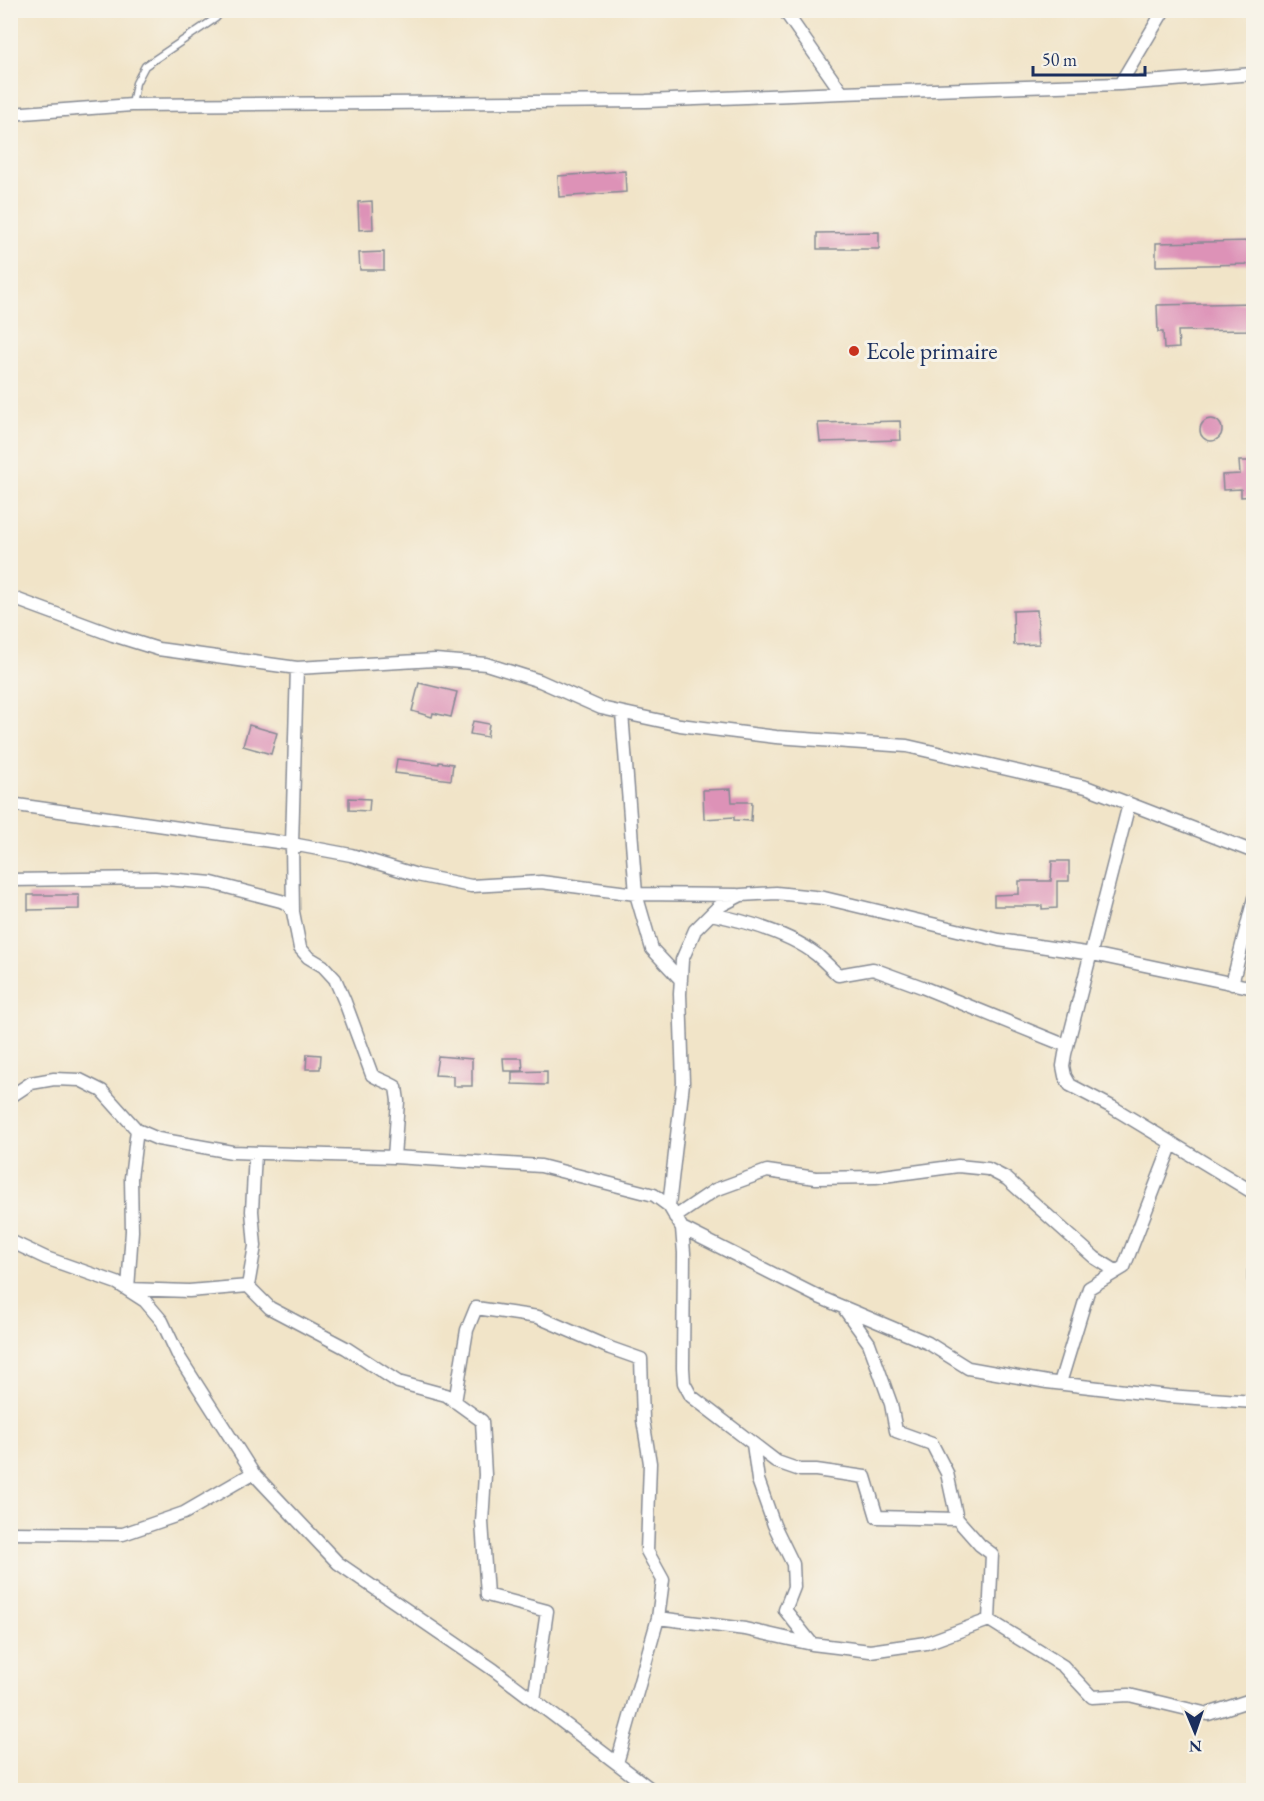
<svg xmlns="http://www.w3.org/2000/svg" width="1264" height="1801" font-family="'EB Garamond',serif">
  <rect width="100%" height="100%" fill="#f7f3e8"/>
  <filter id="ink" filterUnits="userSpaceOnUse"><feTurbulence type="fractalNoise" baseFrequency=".0167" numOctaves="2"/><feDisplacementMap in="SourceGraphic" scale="12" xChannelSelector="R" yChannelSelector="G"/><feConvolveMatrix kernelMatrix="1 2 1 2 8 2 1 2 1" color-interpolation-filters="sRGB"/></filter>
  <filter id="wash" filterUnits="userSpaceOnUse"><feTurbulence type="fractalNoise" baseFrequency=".008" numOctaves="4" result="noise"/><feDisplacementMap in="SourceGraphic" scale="24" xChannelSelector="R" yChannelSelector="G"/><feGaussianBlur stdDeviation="1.35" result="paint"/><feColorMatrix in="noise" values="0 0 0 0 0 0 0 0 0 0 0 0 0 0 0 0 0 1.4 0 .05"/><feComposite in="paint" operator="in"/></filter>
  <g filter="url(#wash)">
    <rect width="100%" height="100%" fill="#f1e4c8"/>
    <g id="blocks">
      <path fill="#dd92b7" d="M625,171L626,192L559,197L558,176Z
        M372,201L373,229L359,230L358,202Z
        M879,232V249H817V233Z
        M1254,241V264L1156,266V243Z
        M384,252V270H360L359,253Z
        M1254,303V330L1178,331L1179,348L1164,349L1163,332H1158L1157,305Z
        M1200 430a11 11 0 1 1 22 0a11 11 0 1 1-22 0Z
        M900,421L901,440L820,442L818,423Z
        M1239,461H1254V496L1241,497V489L1223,490L1222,475L1240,474Z
        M1037,610L1039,644L1014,645L1013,611Z
        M419,683L457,692L451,717L433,713L432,717L412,711Z
        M473,721L489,724L487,737L470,734Z
        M249,725L277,733L271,754L243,746Z
        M397,759L439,764V762L453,764L451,780L395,773Z
        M731,789L732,802H752L751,821L734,820V817L704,819L703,790Z
        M349,798L370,799L369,811L349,810Z
        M1052,861H1069V881H1057V908L1042,909V906H994V895L1019,894V881H1051Z
        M28,895H79V909L28,910Z
        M307,1054L321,1055L320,1069H306Z
        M438,1056L472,1059V1086H453V1076L435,1075Z
        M503,1058H522L523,1071H504Z
        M547,1071V1085L512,1084V1072Z"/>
    </g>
  </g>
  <g filter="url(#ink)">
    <use href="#blocks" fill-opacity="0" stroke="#868a93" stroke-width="1.5"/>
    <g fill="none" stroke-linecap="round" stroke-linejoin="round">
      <defs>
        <path id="service" d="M132,105L136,83L145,66L216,18L222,10"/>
        <path id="minor" d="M1120,84L1164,10
          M842,93L1120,84L1254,74
          M10,114L132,105L646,101L842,93L784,10
          M10,597L113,635L158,649L297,668L435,660L486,664L540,681L601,708L680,725L776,737L907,746L1086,787L1254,852
          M622,713L636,894L652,949L681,980
          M10,804L292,844L351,855L417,875L471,886L541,882L636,894L737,895
          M1129,804L1065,1054L1063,1066L1065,1076L1070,1085L1112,1107L1254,1193
          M10,880L155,878L212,883L281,901L288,904L293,912L300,948L308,957L323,966L335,979L345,1002L372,1075C380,1080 388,1082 396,1087L398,1101L394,1157
          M293,912L292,844L297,668
          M711,914C745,921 789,933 817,955C824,961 831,968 838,975L873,969L922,987L1067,1046
          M1232,984L1254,898
          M10,1097L31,1083L54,1079L80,1080L102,1091L137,1130L158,1139L232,1152L394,1157L541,1166L654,1195L669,1206L682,1228L684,1253L683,1368L684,1383L691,1396L777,1462L800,1470H816L865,1477L877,1517L957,1519
          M137,1130L131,1178L132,1231L128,1289L189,1291L248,1286L270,1308L346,1348L398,1382L446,1395L482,1421L485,1475L482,1522L487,1595L547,1611L534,1700
          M669,1206L683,1083L680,994L682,960L695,930L718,907L741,895L776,893L824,898L999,940L1092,954L1254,988
          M675,1217L715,1190L767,1171L816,1178L876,1177L958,1166L988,1169L1007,1179L1095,1258L1116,1271
          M682,1228L819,1297L928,1343L968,1368L1047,1382L1168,1396L1254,1402
          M10,1241L46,1258L117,1283L145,1301L162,1321L179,1357L253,1473L338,1563L494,1670L652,1790
          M1254,1271V1280
          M248,1286L255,1246L252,1211L255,1153
          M1060,1383L1089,1288L1124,1267L1172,1143
          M455,1402L467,1330L476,1308L538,1317L610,1348L641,1359L643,1420L650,1463L647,1551L663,1580L658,1618L617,1763
          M753,1444L758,1480L774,1525L793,1564L794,1587L785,1610L812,1644
          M10,1533L123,1534L184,1513L253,1473
          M658,1618L745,1629L812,1644L870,1651L926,1643L989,1620L992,1554L980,1545L957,1519L947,1473L932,1444L896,1431L891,1404L869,1343L843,1307
          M989,1620L1063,1666L1092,1697L1129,1695L1208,1714L1254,1699"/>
      </defs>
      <use href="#service" stroke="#868a93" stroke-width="9"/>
      <use href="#minor" stroke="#868a93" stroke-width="15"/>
      <use href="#service" stroke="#fff" stroke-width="6"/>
      <use href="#minor" stroke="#fff" stroke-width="12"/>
    </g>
  </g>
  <circle fill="#c8321e" stroke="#f7f3e8" stroke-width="2" cx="854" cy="351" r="6"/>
  <g text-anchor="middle" stroke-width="6" stroke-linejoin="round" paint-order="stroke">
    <g font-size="24" fill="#1b2f5e" stroke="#f7f3e8" text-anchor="start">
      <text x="866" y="359">Ecole primaire</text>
    </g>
  </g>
  <rect width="1264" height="1801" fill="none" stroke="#f7f3e8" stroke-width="36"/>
  <g transform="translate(1195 1732) rotate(178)" stroke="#f7f3e8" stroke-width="4.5" paint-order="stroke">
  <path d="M0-4.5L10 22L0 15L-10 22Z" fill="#1b2f5e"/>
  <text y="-9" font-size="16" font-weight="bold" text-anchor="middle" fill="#1b2f5e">N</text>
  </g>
  <path d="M1033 66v9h112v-9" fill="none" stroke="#1b2f5e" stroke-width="3"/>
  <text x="1042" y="66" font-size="18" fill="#1b2f5e" stroke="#f7f3e8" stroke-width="4.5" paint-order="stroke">50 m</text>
</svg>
